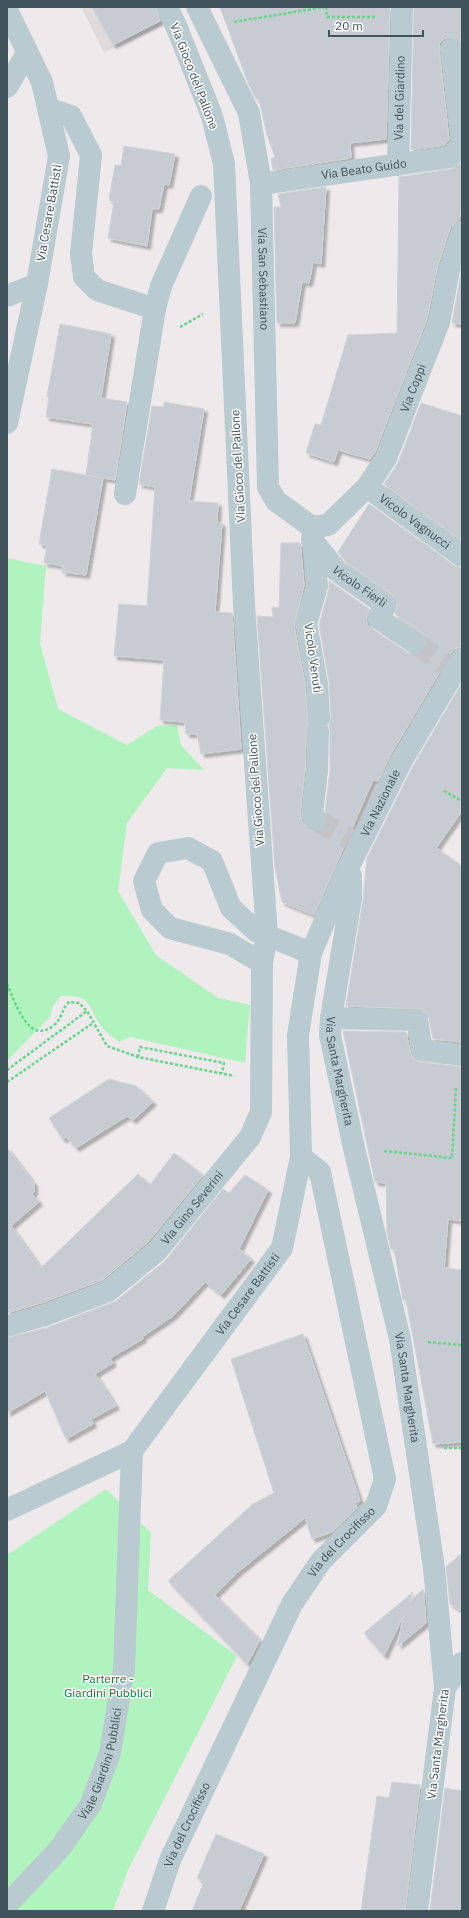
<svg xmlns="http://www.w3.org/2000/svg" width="469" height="1918" font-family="'IBM Plex Sans',sans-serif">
  <defs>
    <filter id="shadow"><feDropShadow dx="3.5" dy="3.5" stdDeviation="1" flood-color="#0004"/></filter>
  </defs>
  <rect width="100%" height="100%" fill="#eeeaeb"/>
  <path fill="#dfdbdd" d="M81,7H154L163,25L104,53Z"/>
  <path fill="#b1f3bf" d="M7,558L46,566L40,643L58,709L127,745L157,726L177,725L181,745L204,770L167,768L127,823L118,891L156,955L218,998L250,1005L245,1063L130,1037L119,1042C113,1037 104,1031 100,1025C86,1003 92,995 61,996L53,1006L50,1017L7,1061Z
    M106,1489L151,1533L148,1590L237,1656L128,1870L113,1911H7V1555Z"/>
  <path fill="#c6ccd1" stroke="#ced3d8" filter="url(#shadow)" d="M92,7H155L160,21L113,45Z
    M220,7H390L386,139L350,143L351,158L273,170L271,159L275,157L267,135L259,99H256L248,83Z
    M414,7H462V44L456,38L449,37L443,39L439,44V50L449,140L444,145L411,150Z
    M124,146L175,154L169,185L164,184L159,209H152L147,246L108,238L114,202L109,200L115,165L121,166Z
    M462,162V207L459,220L454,223L450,228L437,268L427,319L375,452L370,459L338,450L334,462L306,453L315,424L321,425L348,335L397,333L399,177L451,169Z
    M326,187L321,264L313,262L309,283L302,282L295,323H277L274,207H281L278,194Z
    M462,271V324L452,323L461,273Z
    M60,324L111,334L101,398L127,402L115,480L86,475L93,424L46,417L49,397H47Z
    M164,402L204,409L189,501L218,503L217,522L222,523L215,612L232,613L241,749L201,754L197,734H186L185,722L160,720L164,660L114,656L119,604L147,606L155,487L139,484L152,406L164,407Z
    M421,403L462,416V541L384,484L398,463Z
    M52,469L103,478L86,575L62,572L63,566L44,563L47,545L39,544Z
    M369,504L455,566L462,568V647L456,648L451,653L391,754L378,781L373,780L314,915L282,902L275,868L257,616L273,617L272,607L279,608L281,543H300L304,585L294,626L305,685L308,724L306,731L305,769L300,813L301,820L308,830L314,832L320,831L325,827L327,821L325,812L330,770V731L329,725L331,717L329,681L319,625L329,589V581L369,609L366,618L367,624L371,628L408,653L414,655L420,654L425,650L427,644L426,638L422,633L395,614L398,605L393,595L346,562L338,552Z
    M462,683V811L436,848L462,866V1042L433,1039L429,1018L422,1009L346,1006L363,900L367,858L413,766Z
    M343,1031L406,1032L410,1052L414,1059L420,1062L462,1067V1221L448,1219L444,1268L462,1270V1442L433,1444L406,1300H403L394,1249H391L387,1232L386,1183L375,1182Z
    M109,1079L136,1086L153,1102L133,1120L127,1116L76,1148L66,1137L63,1140L49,1118Z
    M7,1148L34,1183V1192L32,1194L39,1202L11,1226L41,1268L138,1174L150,1185L174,1153L203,1175L148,1242L102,1280L41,1303L7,1313Z
    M245,1175L268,1190L239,1249L251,1259L221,1295L205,1282L173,1316L142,1337L143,1339L110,1358L113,1363L95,1374L116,1406L91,1419L93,1424L66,1439L45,1391L7,1413V1338L49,1327L116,1301L165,1261L223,1189L229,1193Z
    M303,1334L360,1501L355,1503L357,1508L332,1532L312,1539L305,1518L238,1572L215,1595L260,1640L247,1664L168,1581L253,1504L274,1493L231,1359Z
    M462,1553V1611L450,1604L446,1567Z
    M423,1589L426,1623L398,1646L403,1616L384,1656L364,1633L413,1592L409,1603Z
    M392,1782L420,1785L405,1911H361L377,1796L389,1798Z
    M445,1788L462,1791V1911H430Z
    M216,1834L264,1854L239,1911H192L204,1882L197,1878Z"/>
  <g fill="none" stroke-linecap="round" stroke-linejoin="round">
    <path stroke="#c3c4c7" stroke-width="22" stroke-dasharray="22 11" stroke-linecap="butt" d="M415,643L447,665
      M315,820L350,839"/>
    <path stroke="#66d58a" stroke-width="2.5" stroke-dasharray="3 2" stroke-linecap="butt" d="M326,7L327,17H375
      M234,22L324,7
      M180,327L203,314
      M444,791L462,801
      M7,984C15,1001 28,1047 54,1025C62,1019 62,1008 69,1002L79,1003L87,1011L107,1046L138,1057L234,1076
      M138,1057L140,1047L224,1063L222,1073
      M7,1070L87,1011
      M7,1082L93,1023
      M384,1151L452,1158L456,1088
      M428,1342L462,1345
      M444,1448H462"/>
    <g stroke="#b9cad0" stroke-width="22">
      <path id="s1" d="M197,7L249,113L261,184L268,487L276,501L312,527L328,525L367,487L386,458L439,322L449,270L462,232"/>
      <path d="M7,10L42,82L59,156L37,284L7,423"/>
      <path d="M451,49L462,142"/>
      <path d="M7,87L27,53"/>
      <path d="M49,109L71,116L91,155L81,254L84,277L97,290L155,309L161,286L201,196"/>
      <path id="s2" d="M398,165L402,7"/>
      <path id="s3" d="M261,184L449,157L462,146"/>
      <path d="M7,296L37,284"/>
      <path id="s4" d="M367,487L462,556"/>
      <path d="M125,494L155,309"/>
      <path d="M312,527L317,586L306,624L317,683L319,718"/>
      <path id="s5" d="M312,540L337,571L386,605L378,618L415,643"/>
      <path d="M315,820L312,814L317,770L318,731"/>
      <path id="s6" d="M345,874L351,876V898L331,1018L330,1035L354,1148L400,1339L434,1568L445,1688L417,1911"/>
      <path d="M262,963L230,944L170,928L152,910L144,881L158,853L188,848L212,861L231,908L256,931L311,953"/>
      <path d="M331,1018L417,1020L422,1050L462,1055"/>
      <path id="s7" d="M7,1326L45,1315L108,1291L157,1251L250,1137L261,1112L262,963L267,935L244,605L224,164L212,116L177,28L167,7"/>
      <path id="s8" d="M7,1510L132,1451L282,1248L301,1157L298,1035L311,953L345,874L402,760L462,659"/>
      <path d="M445,1688L462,1663"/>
      <path id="s9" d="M7,1905L61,1847L91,1804L110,1753L124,1669L132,1451"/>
      <path id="s10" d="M153,1911L170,1860L292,1604L321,1561L376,1506L385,1479L320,1172L301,1157"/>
    </g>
  </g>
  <g text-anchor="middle" stroke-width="3" stroke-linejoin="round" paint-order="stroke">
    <g font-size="12" fill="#41535a" stroke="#fff">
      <text transform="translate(194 76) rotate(69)" y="4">Via Gioco del Pallone</text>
      <text dy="4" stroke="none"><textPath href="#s2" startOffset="67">Via del Giardino</textPath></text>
      <text dy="4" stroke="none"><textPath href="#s3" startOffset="104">Via Beato Guido</textPath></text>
      <text transform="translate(49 213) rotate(-80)" y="4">Via Cesare Battisti</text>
      <text dy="4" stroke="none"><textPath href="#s1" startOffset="285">Via San Sebastiano</textPath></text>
      <text dy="4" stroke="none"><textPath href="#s1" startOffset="734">Via Coppi</textPath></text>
      <text transform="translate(238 466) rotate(-93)" y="4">Via Gioco del Pallone</text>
      <text dy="4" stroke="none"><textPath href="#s4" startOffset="59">Vicolo Vagnucci</textPath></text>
      <text dy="4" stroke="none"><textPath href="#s5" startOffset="67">Vicolo Fierli</textPath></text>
      <text transform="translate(313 658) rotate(82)" y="4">Vicolo Venuti</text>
      <text transform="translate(256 790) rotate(-94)" y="4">Via Gioco del Pallone</text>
      <text dy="4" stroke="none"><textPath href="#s8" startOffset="854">Via Nazionale</textPath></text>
      <text dy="4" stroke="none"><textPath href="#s6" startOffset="204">Via Santa Margherita</textPath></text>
      <text dy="4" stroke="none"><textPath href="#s7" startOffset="226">Via Gino Severini</textPath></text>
      <text dy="4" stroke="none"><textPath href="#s8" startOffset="333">Via Cesare Battisti</textPath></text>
      <text dy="4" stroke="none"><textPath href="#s6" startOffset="528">Via Santa Margherita</textPath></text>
      <text dy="4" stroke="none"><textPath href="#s10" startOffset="417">Via del Crocifisso</textPath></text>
      <text transform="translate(438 1744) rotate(-83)" y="4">Via Santa Margherita</text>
      <text dy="4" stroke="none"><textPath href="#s9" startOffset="173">Viale Giardini Pubblici</textPath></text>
      <text dy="4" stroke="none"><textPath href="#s10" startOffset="93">Via del Crocifisso</textPath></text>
    </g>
    <g font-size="12" fill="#0b8231" stroke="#fff">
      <text x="108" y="1683">Parterre -<tspan x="108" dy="14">Giardini Pubblici</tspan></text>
    </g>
  </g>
  <rect width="469" height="1918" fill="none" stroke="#41535a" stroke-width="16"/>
  <path d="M329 30v6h94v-6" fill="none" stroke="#41535a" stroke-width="2"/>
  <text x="335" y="30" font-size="12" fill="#41535a" stroke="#ffffff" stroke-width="3" paint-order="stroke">20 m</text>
</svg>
